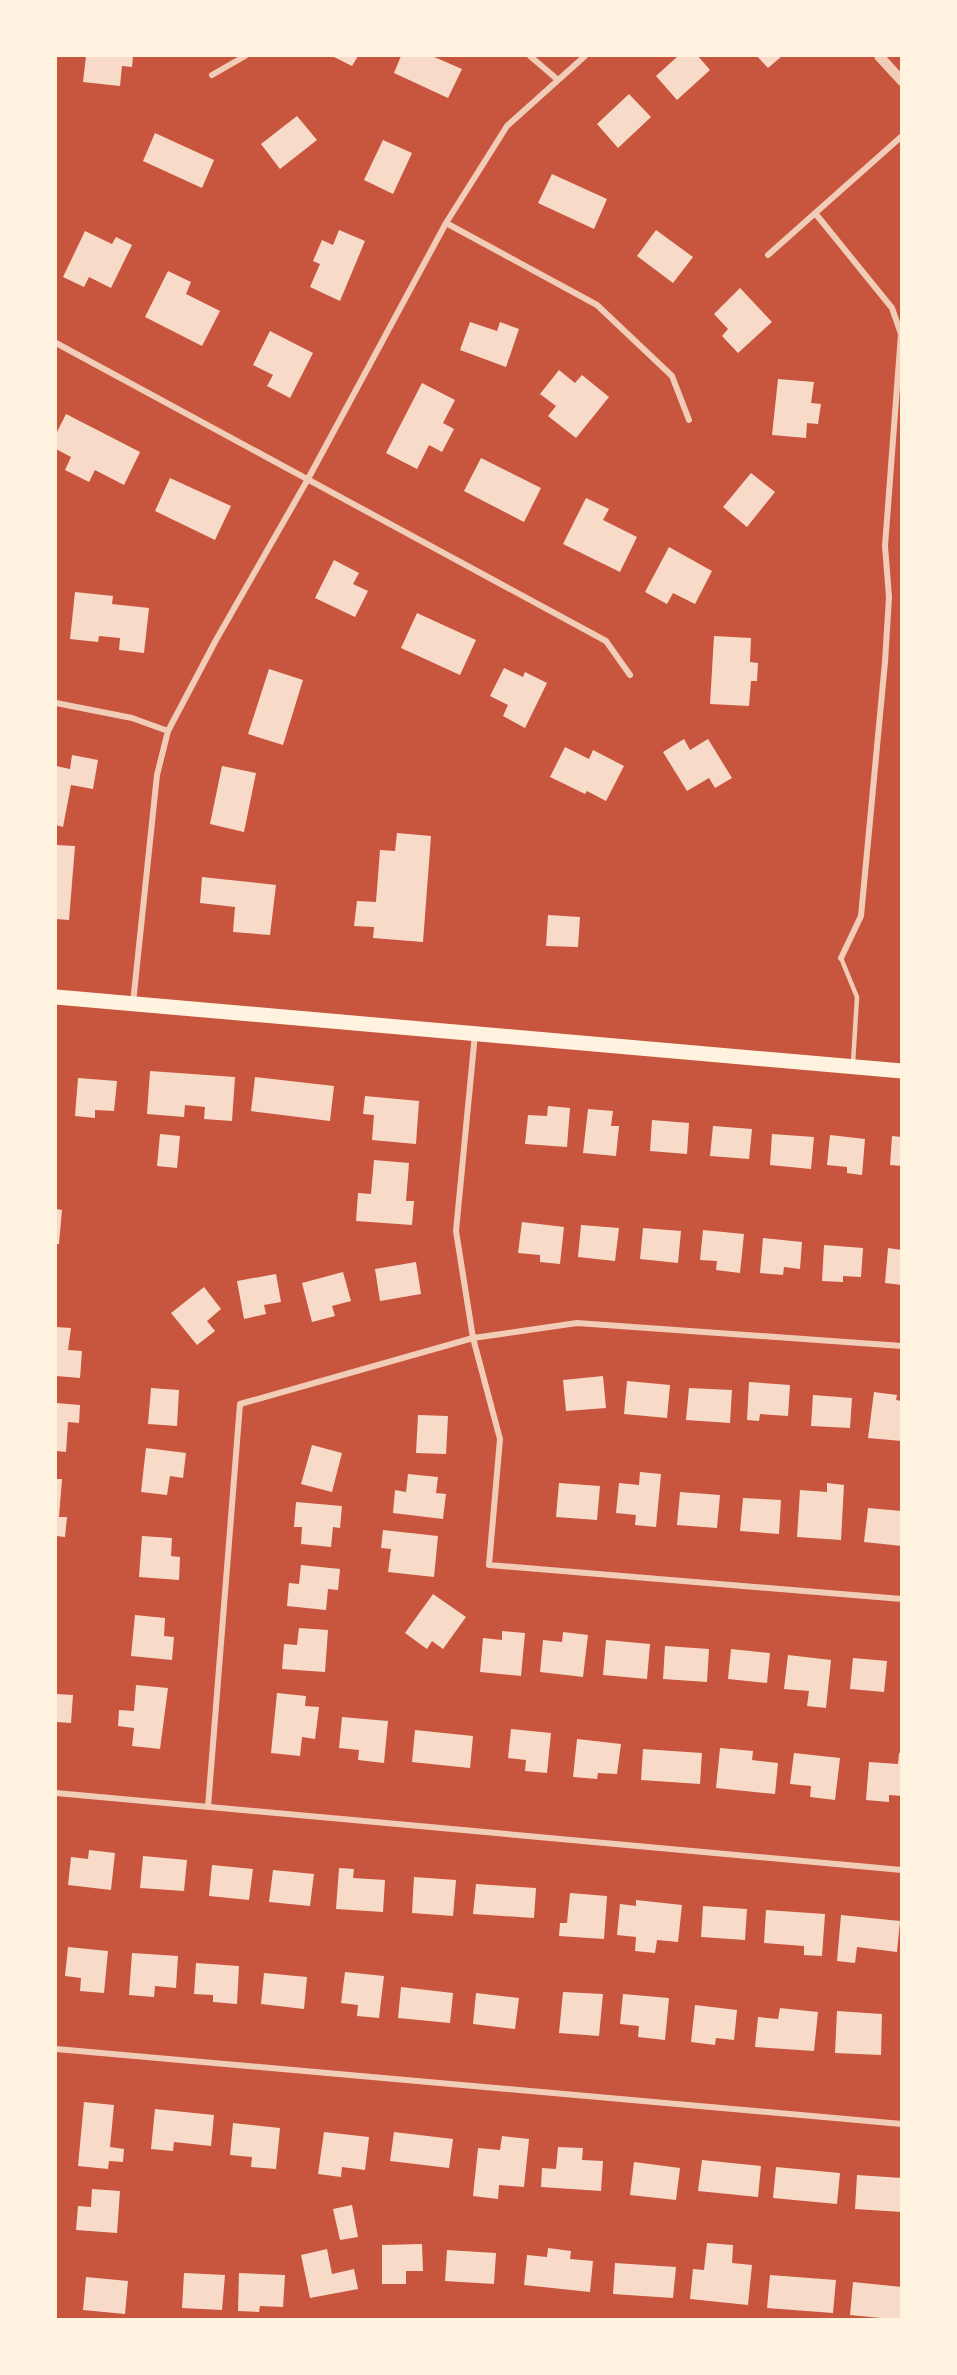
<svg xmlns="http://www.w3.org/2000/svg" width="957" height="2375" font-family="Georgia,serif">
  <rect width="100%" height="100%" fill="#c8553d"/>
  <path fill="#f7dbc8" d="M86,56H133L132,67L122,66L120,86L83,82Z
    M332,56H358L352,66Z
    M401,56H432L462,69L448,98L394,73Z
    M678,56H698L710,70L677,100L656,76Z
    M757,56H782L768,68Z
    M629,94L651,117L618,148L597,124Z
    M297,116L317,140L280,169L261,144Z
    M155,133L214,160L202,188L143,161Z
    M383,140L412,153L393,194L364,180Z
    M552,174L607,199L594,229L538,203Z
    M339,230L365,241L340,301L310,287L320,264L313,261L322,240L333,245Z
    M656,230L693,257L673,283L637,256Z
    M85,231L112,244L116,237L132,245L111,288L89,277L84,287L63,277Z
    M168,271L191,282L186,294L220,311L202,346L145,317Z
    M740,288L772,322L738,353L722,336L728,329L714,314Z
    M470,322L497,331L500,322L519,329L506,367L460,350Z
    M270,331L313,353L290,398L267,386L273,375L253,365Z
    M559,370L575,383L582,375L609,397L576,438L548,416L556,406L540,394Z
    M778,379L814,382L811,403L821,404L818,424L807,423L806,438L772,435Z
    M422,383L455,400L443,423L454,429L442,452L429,445L417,469L386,453Z
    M66,414L140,452L124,485L95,470L89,482L65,470L71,457L56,449V434Z
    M481,458L541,488L524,522L464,491Z
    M751,473L775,492L747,527L723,507Z
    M170,478L231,506L215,540L155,511Z
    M586,498L609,509L603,520L637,537L620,572L563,544Z
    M669,547L712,571L695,604L673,593L667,604L645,592Z
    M334,560L359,573L353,584L368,591L355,617L315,598Z
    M75,592L113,596L112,604L149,608L144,653L119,650L120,638L99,636L98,642L70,639Z
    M417,613L476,640L460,675L401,648Z
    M714,636L751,638L750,662L758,663L757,681H751L749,706L710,704Z
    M504,668L523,677L525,672L547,683L525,728L503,716L508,705L490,696Z
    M269,669L303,680L283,745L248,734Z
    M684,739L690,750L708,739L732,778L715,788L709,778L687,791L663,752Z
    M565,747L589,759L593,750L624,766L606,801L587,791L585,794L550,777Z
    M72,755L98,760L93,789L71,785L63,827L56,825V766L70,769Z
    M222,766L256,773L244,832L210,824Z
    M397,833L431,836L423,942L373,938L374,927L354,926L357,901L376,902L380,850L395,851Z
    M56,845L75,846L69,920L56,919Z
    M202,877L276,885L270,935L233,932L235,907L200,903Z
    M548,915L580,917L578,947L546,946Z
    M150,1071L235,1077L232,1121L204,1119L205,1107L185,1105L184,1117L147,1114Z
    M255,1077L334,1086L330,1121L251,1111Z
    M78,1078L117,1081L114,1111L95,1110V1118L75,1116Z
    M365,1096L419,1101L416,1144L372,1140L374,1115L363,1114Z
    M548,1106L570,1108L567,1147L525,1144L528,1115L547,1116Z
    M588,1109L613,1111L611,1126H619L616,1156L583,1153Z
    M652,1120L689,1123L687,1154L650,1151Z
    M713,1126L752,1129L749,1159L710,1156Z
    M160,1134L180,1136L177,1168L157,1166Z
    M772,1134L814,1137L811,1169L770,1165Z
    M830,1135L865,1139L862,1175L847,1173V1167L827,1165Z
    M892,1136L902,1137V1166L890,1165Z
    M374,1160L409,1163L406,1201H414L412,1225L356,1221L358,1193L371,1194Z
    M56,1209L62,1210L59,1244H56Z
    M522,1222L564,1227L560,1264L540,1262V1255L518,1253Z
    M581,1225L619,1228L615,1261L578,1257Z
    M643,1228L681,1231L678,1263L640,1259Z
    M703,1230L744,1234L740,1273L716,1270L717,1261L700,1260Z
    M763,1238L802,1242L800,1269L784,1267L783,1275L760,1273Z
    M824,1245L863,1248L861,1277L843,1276V1282L822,1281Z
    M888,1248L902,1250V1285L885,1283Z
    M416,1262L421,1294L380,1301L375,1269Z
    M343,1272L351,1301L332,1306L335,1316L312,1322L302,1283Z
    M276,1274L281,1302L264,1305L266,1314L244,1319L237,1281Z
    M204,1287L221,1309L207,1321L215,1331L197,1345L171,1313Z
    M56,1327L71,1328L68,1350L82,1351L80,1378L56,1376Z
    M603,1376L606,1408L566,1411L563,1380Z
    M627,1381L670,1385L667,1418L624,1414Z
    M749,1382L790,1385L788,1416L760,1414L759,1421L747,1420Z
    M151,1388L179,1390L177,1426L148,1424Z
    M689,1388L732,1390L730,1423L686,1420Z
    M874,1392L897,1395L896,1400L902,1401V1441L868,1438Z
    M813,1395L852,1398L850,1428L811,1426Z
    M56,1403L80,1405L79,1423L68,1422L66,1452L56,1451Z
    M418,1415L448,1416L446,1454L416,1453Z
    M312,1445L342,1453L332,1492L301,1484Z
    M146,1448L186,1453L183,1478L170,1476L167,1495L141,1492Z
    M640,1472L661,1474L656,1527L635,1525L636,1515L616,1513L619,1483L639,1485Z
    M408,1474L438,1477L436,1493L446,1494L443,1519L393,1513L395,1490L406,1492Z
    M56,1479H62L59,1517H67L65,1537L56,1536Z
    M559,1483L600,1486L597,1520L556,1517Z
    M827,1483L844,1485L841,1540L797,1537L800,1490L827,1492Z
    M680,1492L720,1495L717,1528L677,1525Z
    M743,1498L781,1500L779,1534L740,1531Z
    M296,1502L342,1506L340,1528L333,1527L331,1547L301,1544L302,1527H294Z
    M868,1508L902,1511V1546L864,1542Z
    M383,1530L438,1536L434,1577L388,1572L391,1549L381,1548Z
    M142,1536L172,1538L171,1556L180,1557L179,1580L139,1577Z
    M301,1565L340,1569L338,1590L328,1589L326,1610L287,1606L289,1583L299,1584Z
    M433,1594L466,1617L443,1649L432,1641L427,1649L405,1633Z
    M135,1615L165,1618L164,1636L174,1637L172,1660L131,1656Z
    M299,1628L328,1630L325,1672L282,1669L284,1644L297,1645Z
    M502,1631L525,1633L521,1676L480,1672L483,1638L502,1640Z
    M563,1632L588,1635L583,1677L540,1672L543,1640L562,1642Z
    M606,1640L650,1644L647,1679L603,1675Z
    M665,1646L709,1649L707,1682L663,1679Z
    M731,1649L770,1653L767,1683L728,1679Z
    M788,1655L831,1660L826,1708L807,1706L809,1691L784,1689Z
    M853,1658L887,1661L884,1692L850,1689Z
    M136,1685L168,1688L160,1749L132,1746L134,1728L118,1726L119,1710L134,1711Z
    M277,1693L306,1696L305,1706L319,1707L315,1739L302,1737L300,1756L271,1753Z
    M56,1694L73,1695L71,1723L56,1722Z
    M342,1717L388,1721L384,1763L358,1760L359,1750L339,1748Z
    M511,1729L551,1733L547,1773L525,1771L526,1760L508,1758Z
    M415,1730L473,1736L470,1768L412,1762Z
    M577,1739L621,1744L617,1774L598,1773L597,1779L573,1777Z
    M720,1748L753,1751L752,1760L778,1763L775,1794L716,1788Z
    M643,1749L702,1753L700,1784L641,1780Z
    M794,1753L840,1758L835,1800L810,1797L811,1786L790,1784Z
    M899,1753H902V1796L889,1795V1802L866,1800L869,1762L898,1764Z
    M89,1850L115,1853L111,1890L68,1885L71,1857L88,1859Z
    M143,1856L187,1860L184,1891L140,1888Z
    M212,1865L253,1869L249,1900L209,1896Z
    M339,1868L354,1869L353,1878L385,1880L383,1912L336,1909Z
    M273,1870L314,1874L310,1906L269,1902Z
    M414,1877L456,1880L453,1916L412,1913Z
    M476,1884L536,1888L534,1918L473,1914Z
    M570,1893L607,1896L604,1939L559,1936L560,1923H567Z
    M636,1900L682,1905L678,1942L657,1940L655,1953L635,1951L636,1937L617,1935L620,1904L636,1906Z
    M703,1906L747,1909L745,1940L701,1937Z
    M766,1910L825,1914L822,1956L804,1955V1946L764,1943Z
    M841,1915L900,1921L897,1952L857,1947L855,1963L837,1961Z
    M68,1947L108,1951L104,1993L80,1991L81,1978L65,1976Z
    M132,1953L178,1956L176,1988L155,1986L154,1997L129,1995Z
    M196,1963L239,1966L237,2004L213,2002V1995L194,1994Z
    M345,1972L384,1976L379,2018L357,2016L358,2005L341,2003Z
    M264,1973L307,1977L304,2009L261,2004Z
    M401,1987L453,1993L450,2023L398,2018Z
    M563,1992L603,1994L599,2036L559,2033Z
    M476,1993L519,1998L515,2029L473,2024Z
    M623,1994L669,1998L665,2040L638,2037L639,2026L620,2024Z
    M695,2005L737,2010L734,2040L716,2038L715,2045L691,2042Z
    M780,2008L818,2012L814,2051L755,2047L758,2017L778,2019Z
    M837,2011L882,2014L881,2055L835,2053Z
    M84,2102L114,2105L110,2147L124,2149L123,2162L109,2161L108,2169L78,2166Z
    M155,2109L214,2115L211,2146L174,2142L173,2151L151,2149Z
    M233,2123L280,2128L276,2169L251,2167L252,2157L230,2155Z
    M324,2132L369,2137L365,2170L342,2167L341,2177L318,2174Z
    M394,2132L453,2139L449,2168L390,2161Z
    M502,2136L529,2139L524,2187L499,2185L498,2199L473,2196L478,2148L500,2150Z
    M558,2147L583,2148L582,2160L603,2161L601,2191L541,2187L542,2168L556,2169Z
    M702,2160L761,2166L758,2197L698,2191Z
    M634,2162L680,2168L676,2200L630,2195Z
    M776,2167L840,2173L837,2204L773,2198Z
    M857,2175L902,2178V2212L855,2209Z
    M92,2189L120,2191L117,2233L76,2230L78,2206L91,2207Z
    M352,2205L358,2237L340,2240L333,2209Z
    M707,2243L733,2245L732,2263L752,2265L748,2305L690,2299L693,2269L704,2270Z
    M422,2244L423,2271H406V2284H382V2245Z
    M548,2248L571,2251L570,2259L593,2261L590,2292L524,2285L527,2255L547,2257Z
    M327,2249L332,2274L354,2269L358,2289L310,2298L301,2255Z
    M447,2250L496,2253L494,2284L445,2281Z
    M615,2263L676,2267L673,2298L613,2294Z
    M184,2273L225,2275L222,2310L182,2308Z
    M239,2273L285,2275L283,2307L260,2306L259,2312L238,2311Z
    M770,2275L836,2280L833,2313L767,2308Z
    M86,2277L128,2281L125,2314L83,2310Z
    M853,2282L902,2287V2320L850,2315Z"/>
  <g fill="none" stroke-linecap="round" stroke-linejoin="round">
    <path stroke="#f1ccb7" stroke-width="4.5" d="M841,958L857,997L853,1063"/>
    <path stroke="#f1ccb7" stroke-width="6" d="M530,56L558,80
      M212,75L245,56
      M815,213L892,308L901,334L885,546L889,597L885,662L861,916L841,958
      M446,223L597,305L672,376L689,420
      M768,255L902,136
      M56,343L606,641L630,675
      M56,703L132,718L168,731
      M133,1003L157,775L168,731L216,640L308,479L446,223L507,126L585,56
      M475,1034L456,1231L473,1338L500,1439L489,1565L902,1599
      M56,1793L902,1870
      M208,1807L240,1404L473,1338L577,1323L902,1346
      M56,2049L902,2124"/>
    <path stroke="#f1ccb7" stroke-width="10" d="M879,56L902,81"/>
    <path stroke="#fff3e0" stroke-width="15" d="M56,997L902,1071"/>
  </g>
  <rect width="957" height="2375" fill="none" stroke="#fff3e0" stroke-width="114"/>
</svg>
